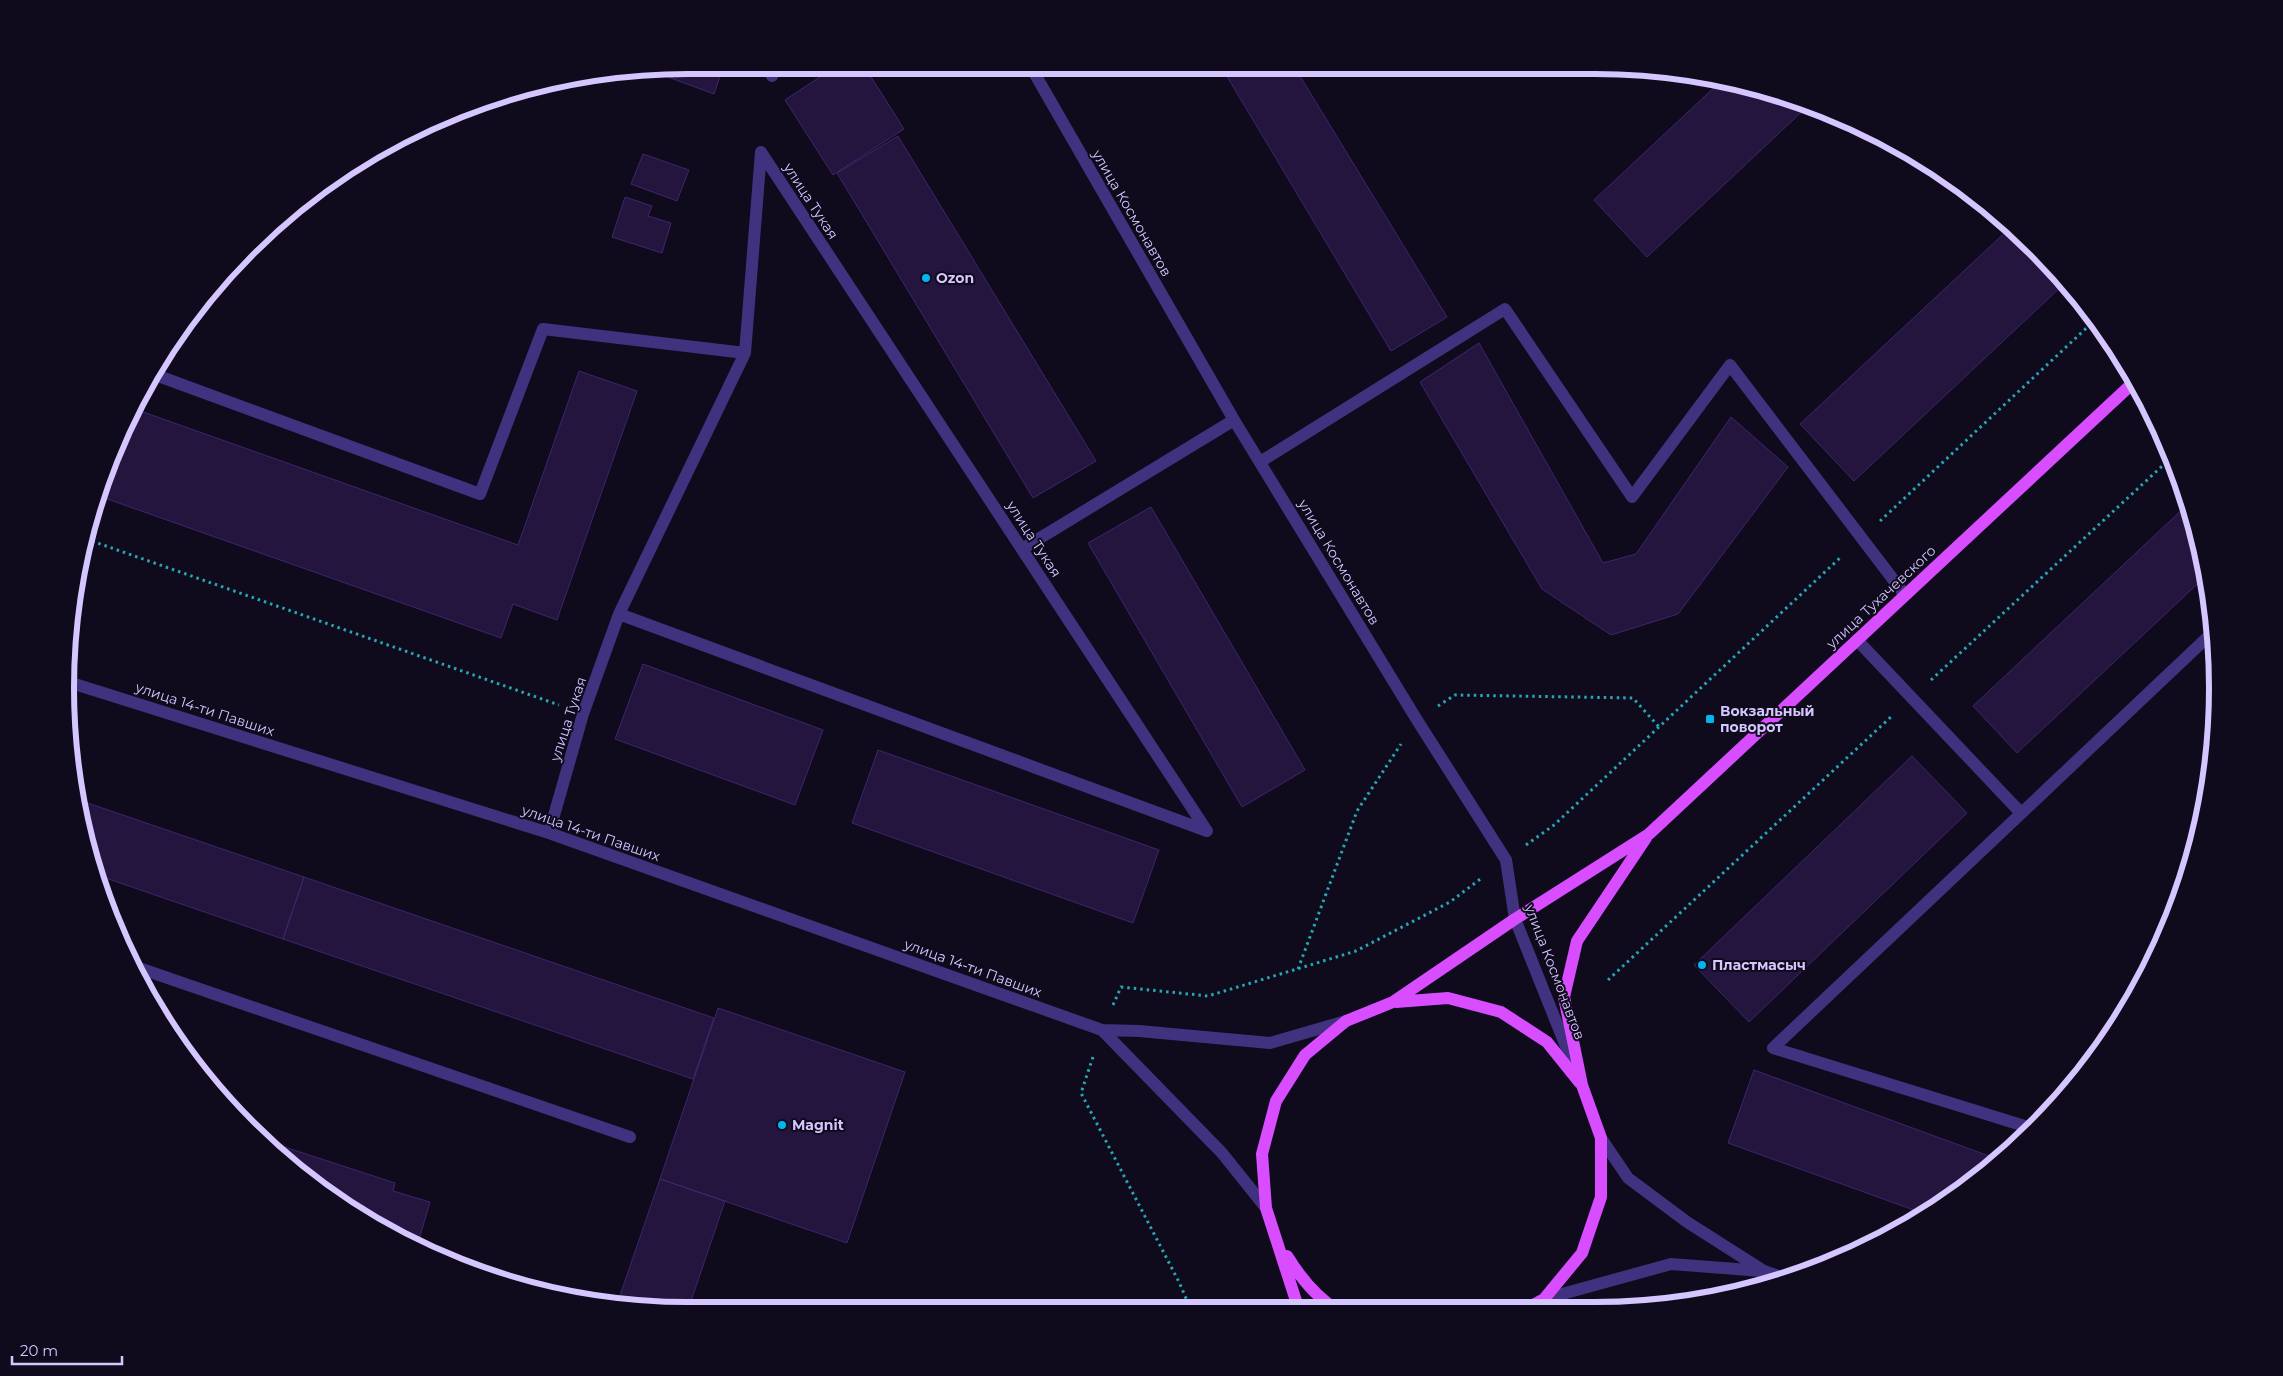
<svg xmlns="http://www.w3.org/2000/svg" width="2283" height="1376" font-family="Montserrat,sans-serif">
  <rect width="100%" height="100%" fill="#100a1d"/>
  <path fill="#24153f" stroke="#3e266d" d="M1222,68H1295L1447,317L1391,351Z
    M832,69H866L904,129L833,175L785,100Z
    M649,70H722L714,94Z
    M1719,83L1796,98L1809,105L1647,257L1594,200Z
    M898,136L1096,461L1033,498L837,173Z
    M643,154L689,170L677,201L631,184Z
    M625,197L652,206L648,216L671,223L662,253L612,237Z
    M2011,227L2036,248L2065,283L1854,481L1800,424Z
    M1479,343L1603,563L1636,554L1731,417L1788,467L1678,614L1611,635L1542,589L1420,382Z
    M579,371L637,391L557,620L513,604L501,638L96,495L132,408L518,545Z
    M2187,505L2207,575L2017,753L1973,706Z
    M1151,507L1305,770L1242,807L1088,543Z
    M643,664L823,730L795,805L615,739Z
    M878,750L1159,850L1133,923L852,823Z
    M1912,756L1967,813L1749,1022L1694,965Z
    M76,799L304,877L283,939L94,874Z
    M304,877L714,1018L693,1079L283,939Z
    M718,1008L905,1072L847,1243L660,1179Z
    M1754,1070L2000,1160L1925,1214L1728,1143Z
    M260,1139L395,1183L393,1191L430,1202L418,1243L342,1206Z
    M660,1179L725,1201L688,1310H647L617,1304Z"/>
  <g fill="none" stroke-linecap="round" stroke-linejoin="round">
    <path stroke="#25a8b4" stroke-width="3" stroke-dasharray="2.5 4" stroke-linecap="butt" d="M1880,521L2095,320
      M86,539L559,705
      M1931,680L2173,456
      M1438,706L1455,695L1633,698L1659,727
      M1526,845L1554,825L1842,556
      M1298,969L1357,811L1401,744
      M1608,980L1893,715
      M1113,1005L1121,987L1208,996L1297,969L1356,951L1450,902L1483,877
      M1093,1057L1081,1093L1179,1282L1191,1310"/>
    <path stroke="#40327f" stroke-width="12" d="M1032,69L1234,420L1417,720L1506,860L1515,919L1575,1069
      M772,76L774,70
      M153,374L480,494L543,329L745,353
      M1260,462L1505,309L1632,497L1730,365L1905,595
      M1022,549L1234,420
      M619,614L1207,831L761,152
      M1857,640L2021,813
      M65,681L549,833L1102,1030L1139,1031L1270,1043L1346,1021
      M549,833L583,714L619,614L745,353L761,152
      M133,966L630,1137
      M1102,1030L1222,1153L1266,1208
      M2031,1128L1773,1048L2213,632
      M1601,1138L1628,1178L1687,1222L1764,1271L1784,1278
      M1758,1289L1764,1271
      M1544,1299L1671,1264L1762,1271"/>
    <path stroke="#d74dff" stroke-width="12" d="M1396,1002L1448,998L1501,1012L1547,1042L1580,1083
      M1287,1256C1300,1277 1316,1297 1337,1310
      M1299,1310L1266,1208L1262,1154L1276,1101L1305,1055L1346,1021L1393,1002L1515,919L1649,834L2134,382
      M1524,1310L1544,1299L1582,1253L1601,1197V1138L1582,1085L1564,997L1577,941L1646,838"/>
  </g>
  <g fill="#00b6f1" stroke="#100a1d" stroke-width="2">
    <circle cx="926" cy="278" r="5"/>
    <rect x="1705" y="714" width="10" height="10" rx="2.5"/>
    <circle cx="1702" cy="965" r="5"/>
    <circle cx="782" cy="1125" r="5"/>
  </g>
  <g text-anchor="middle" stroke-width="4" stroke-linejoin="round" paint-order="stroke">
    <g font-size="14" fill="#d5c6ff" stroke="#100a1d">
      <text transform="translate(811 201) rotate(57)" y="5">улица Тукая</text>
      <text transform="translate(1132 213) rotate(60)" y="5">улица Космонавтов</text>
      <text transform="translate(1034 539) rotate(57)" y="5">улица Тукая</text>
      <text transform="translate(1339 562) rotate(59)" y="5">улица Космонавтов</text>
      <text transform="translate(1881 597) rotate(-43)" y="5">улица Тухачевского</text>
      <text transform="translate(205 709) rotate(18)" y="5">улица 14-ти Павших</text>
      <text transform="translate(568 719) rotate(-72)" y="5">улица Тукая</text>
      <text transform="translate(591 833) rotate(19)" y="5">улица 14-ти Павших</text>
      <text transform="translate(973 968) rotate(20)" y="5">улица 14-ти Павших</text>
      <text transform="translate(1555 972) rotate(69)" y="5">улица Космонавтов</text>
    </g>
    <g font-size="14" font-weight="bold" fill="#d5c6ff" stroke="#100a1d" text-anchor="start">
      <text x="936" y="283">Ozon</text>
      <text x="1720" y="716">Вокзальный<tspan x="1720" dy="16">поворот</tspan></text>
      <text x="1712" y="970">Пластмасыч</text>
      <text x="792" y="1130">Magnit</text>
    </g>
  </g>
  <path d="M0 0H2283V1376H0ZM688 74H1595A614 614 0 0 1 2209 688V688A614 614 0 0 1 1595 1302H688A614 614 0 0 1 74 688V688A614 614 0 0 1 688 74Z" fill="#100a1d" fill-rule="evenodd"/>
  <path fill="none" stroke="#d5c6ff" stroke-width="6" d="M688 74H1595A614 614 0 0 1 2209 688V688A614 614 0 0 1 1595 1302H688A614 614 0 0 1 74 688V688A614 614 0 0 1 688 74Z"/>
  <path d="M12 1356v8h110v-8" fill="none" stroke="#d5c6ff" stroke-width="2.5"/>
  <text x="20" y="1356" font-size="15" fill="#d5c6ff" stroke="#100a1d" stroke-width="4" paint-order="stroke">20 m</text>
</svg>
